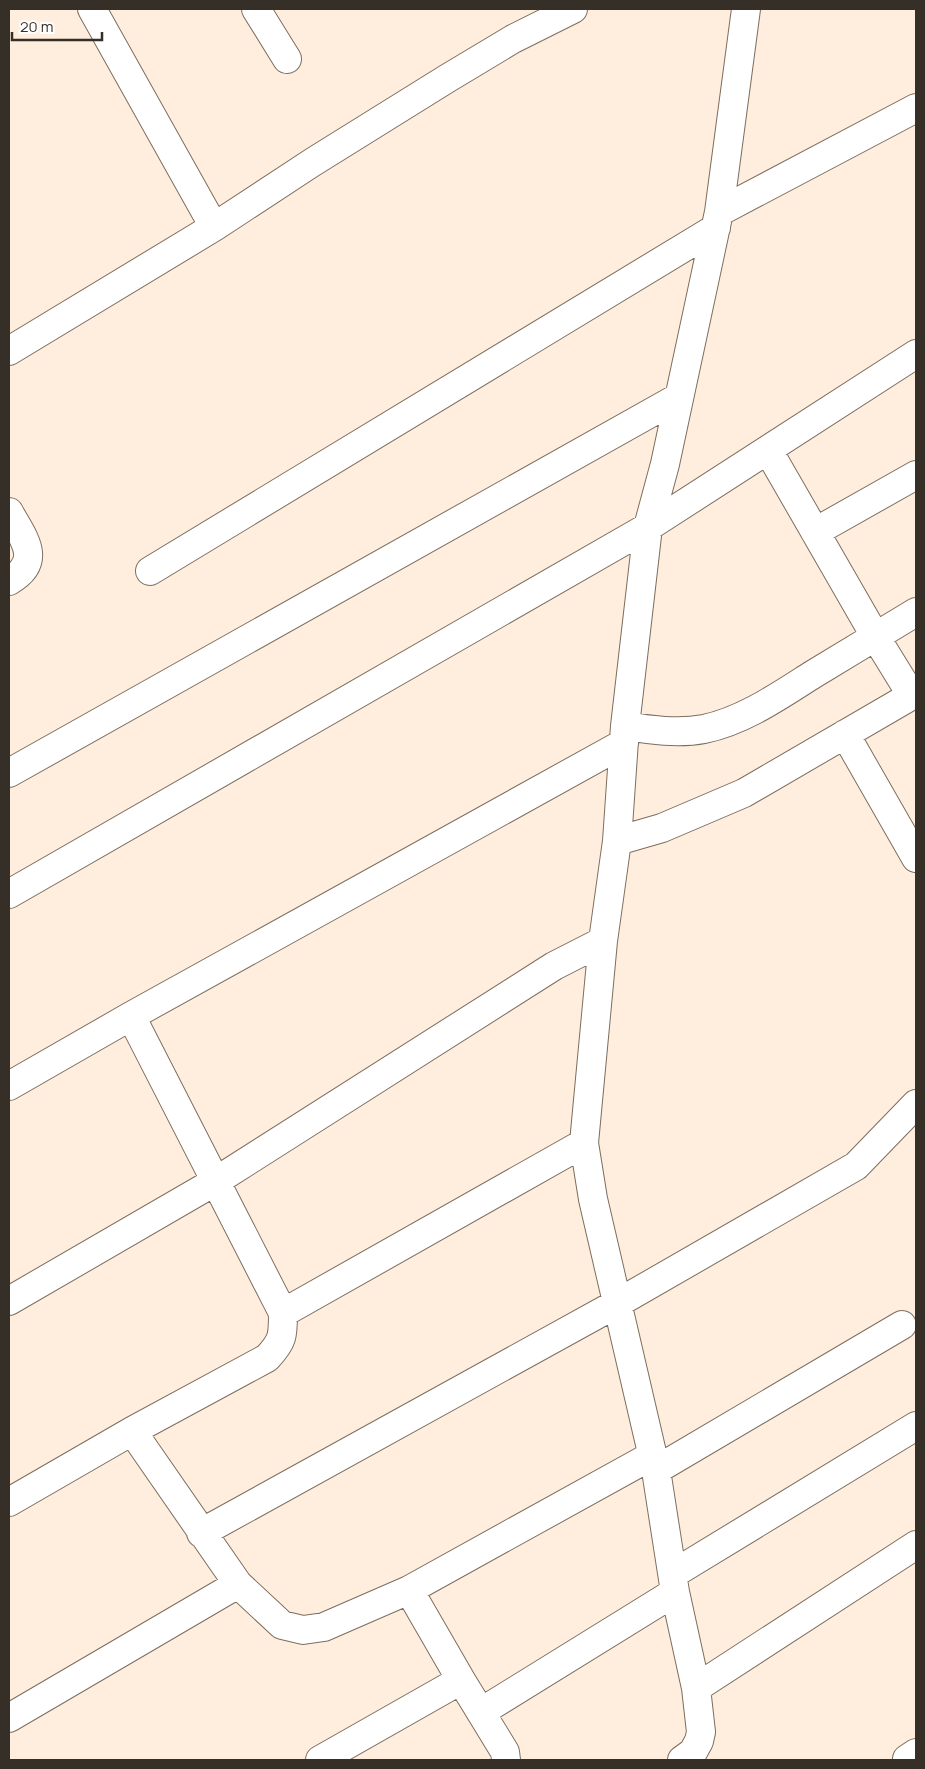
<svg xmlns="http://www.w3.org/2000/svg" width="925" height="1769" font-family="Manrope,sans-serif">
  <rect width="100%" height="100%" fill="#fed"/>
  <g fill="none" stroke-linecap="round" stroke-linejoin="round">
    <defs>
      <path id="street" d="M92,9L214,227
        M256,9L287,59
        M719,212L916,108
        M9,351L214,227L313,162L448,78L513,39L573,9
        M768,450L875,636L912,696
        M9,512C23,538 44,561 9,581
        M815,532L916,475
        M150,571L716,228
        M625,726C651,730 678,734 704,729C743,721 779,696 812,675C847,654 881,633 916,612
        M845,734L916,858
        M9,773L679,397
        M617,841L662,828L744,793L916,693
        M9,894L648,527L916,354
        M131,1016L283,1313L584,1143
        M9,1086L131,1016L624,743
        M9,1301L216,1181L554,966L603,941
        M132,1431L238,1584L282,1625L303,1630L324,1627L409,1590L653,1455
        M656,1470L902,1325
        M9,1502L132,1431L267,1358C283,1341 283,1336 283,1313
        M201,1533L616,1304L856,1166L916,1104
        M673,1574L916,1426
        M409,1590L461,1680L505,1752L506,1760
        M696,1688L916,1545
        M481,1712L675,1592
        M9,1718L238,1584
        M907,1759L916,1753
        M320,1760L461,1680
        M682,1760L693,1752L699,1741L701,1732L696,1688L675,1592L656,1470L593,1199L584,1143L603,941L617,841L625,726L648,527L665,464L719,212L746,9"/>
    </defs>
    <use href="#street" stroke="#7c6e5f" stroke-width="30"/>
    <use href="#street" stroke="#fff" stroke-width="28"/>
  </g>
  <rect width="925" height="1769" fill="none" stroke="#352f28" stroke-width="20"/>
  <path d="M12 32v8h90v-8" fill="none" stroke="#352f28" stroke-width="2.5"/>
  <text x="20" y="32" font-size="15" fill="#352f28" stroke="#fefefe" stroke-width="4" paint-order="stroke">20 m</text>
</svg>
